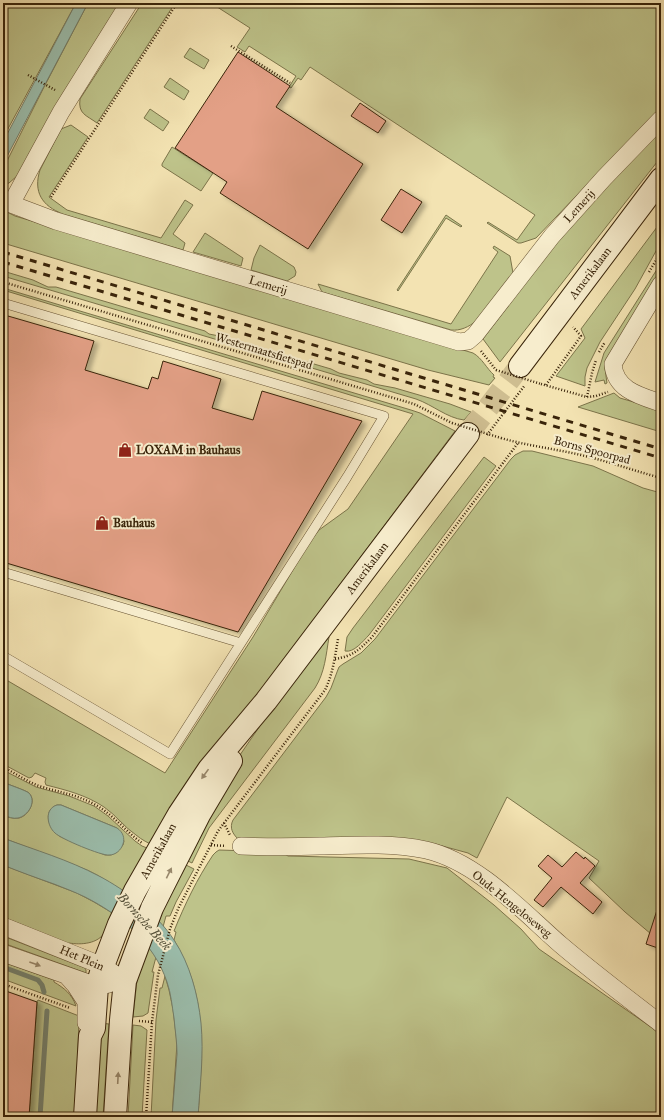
<svg xmlns="http://www.w3.org/2000/svg" width="664" height="1120" font-family="'IM FELL Great Primer',serif">
  <defs>
    <filter id="shadow"><feDropShadow dx="4.5" dy="2.5" stdDeviation="2" flood-color="#0004"/></filter>
  </defs>
  <rect width="100%" height="100%" fill="#f3e3b2"/>
  <filter id="stains"><feTurbulence type="fractalNoise" baseFrequency=".005" numOctaves="4"/><feColorMatrix values="0 0 0 0 .2 0 0 0 0 .09 0 0 0 0 .02 0 0 0 .5 -.17"/></filter>
  <radialGradient id="worn" r=".72"><stop offset=".6" stop-color="#630" stop-opacity="0"/><stop offset="1" stop-color="#630" stop-opacity=".3"/></radialGradient>
  <path fill="#bec38a" stroke="#7c744a" fill-rule="evenodd" d="M3,3H76L3,138Z
    M88,3H121L17,176L9,183L3,185V169L43,89Z
    M142,3H175L97,123C86,115 78,114 80,99Z
    M211,3H661V107L536,238L521,243H518L487,223L488,222L517,240L535,215L310,67L301,80L298,78L291,88L289,87L296,76L249,46L245,52L237,47L250,28Z
    M190,48L209,60L204,69L184,57Z
    M170,78L189,91L184,100L164,87Z
    M150,109L169,122L163,131L144,118Z
    M71,125L88,137L49,197L67,210L161,238L185,200L193,205L173,234L185,243L183,250L63,214C42,206 33,192 40,170L61,129Z
    M661,129V157L500,362L483,339L567,228Z
    M172,147L213,173L201,191L162,166V164Z
    M3,210L15,216L473,353C482,358 487,369 494,375L493,377L495,378L489,385L428,370L3,243Z
    M446,215L462,226L461,227L446,218L398,291L397,290Z
    M660,223L661,242L635,289L600,342L587,368L585,377V386L556,376L585,338L581,329Z
    M205,233L243,258L241,266L193,252Z
    M260,245L294,267L296,272L295,276L287,281L251,270L254,258Z
    M494,246L510,256L513,273L476,321C469,327 460,331 451,330L322,292L318,284L451,324L498,252L493,248Z
    M661,263V271L606,360L605,369L607,383L605,384L604,380L595,382L604,353Z
    M3,271L33,280L48,287H56L205,331L209,334L219,336L331,369L339,373L367,380L374,384L395,388L450,404L471,412L464,420C447,418 433,405 416,399L3,276Z
    M3,288L411,410L420,413L455,431L297,642L298,643L155,846C148,843 142,840 136,835C124,827 116,815 104,807C86,795 66,790 46,785L45,782L46,778L35,773L32,777L29,778L3,764V678L165,773L253,637L309,543L319,530L348,509L413,414L3,290Z
    M614,393L620,398L661,410V432L578,407Z
    M523,451H532L593,466L643,488L661,493V922L651,934L625,912L589,878L599,861L507,797L477,858L468,853L435,844L395,839L318,838L290,841L238,839C233,834 229,828 233,820L326,697L331,688L337,672L339,667L343,664L361,653L375,639L511,459L515,455Z
    M484,457L496,466L369,635C363,641 354,653 345,651L347,637L353,628Z
    M329,637C326,655 325,672 315,688L209,828L192,863L182,858L230,770L242,752L273,707Z
    M3,770L36,787L69,796L94,806L108,816L135,841L142,846L152,850L125,892L97,875L87,870L3,838V815C8,817 13,819 19,818C28,816 37,801 29,793C25,790 9,785 3,782ZM57,805H61L117,828L124,841L123,845L117,852L111,855H105L61,837C50,831 41,811 57,805Z
    M219,850L281,852L288,856L409,859L447,868L494,905L521,929L539,949L661,1034V1117H198C202,1052 209,999 174,940L176,932L174,931C185,904 197,879 213,855L216,852Z
    M180,862L194,869L176,902L170,916H166L163,927L157,920Z
    M3,865L77,893L94,902L114,914C111,920 109,927 105,932C98,944 81,945 69,943V944L3,917Z
    M3,936L85,968L86,970V973L3,943Z
    M148,946L156,957L152,972H154L148,1013L143,1016L133,1017L137,980Z
    M3,962L54,980V982C64,988 72,994 76,1006L3,979Z
    M165,976L169,990L173,1009L177,1043L172,1117H151L156,1020L160,988H162Z
    M38,1000L79,1016L76,1117H29L37,1002Z
    M100,1023L109,1024L103,1117H94Z
    M133,1025L141,1026L147,1030L142,1117H128Z"/>
  <path fill="#9bbead" stroke="#74806c" d="M76,3H88L3,164V142Z
    M3,782C9,785 25,790 29,793C37,802 28,816 18,818C13,819 8,817 3,815Z
    M57,805H61L117,828C123,832 125,838 123,844C121,850 116,855 109,855C102,856 61,839 55,833C47,826 44,809 57,805Z
    M3,838C35,850 69,860 99,876C126,890 157,914 174,940C190,964 198,995 201,1023C204,1054 200,1086 198,1117H172L177,1054C177,1042 175,1030 174,1018C172,1006 171,993 167,982C154,943 121,915 85,897C75,892 64,888 54,884C37,878 20,872 3,865Z"/>
  <g fill="none" stroke-linecap="round" stroke-linejoin="round">
    <path stroke="#74806c" stroke-width="5" d="M3,967L38,980L42,985L44,992
      M40,1117L47,1011"/>
  </g>
  <path fill="#e3a086" stroke="#39240a" filter="url(#shadow)" d="M238,52L290,86L276,107L363,164L308,249L220,193L227,182L175,148Z
    M360,103L386,121L378,133L351,116Z
    M401,189L422,202L402,233L381,220Z
    M8,316L94,341L85,370L148,389L152,377L158,379L163,361L221,379L212,408L253,420L262,391L362,421L238,632L3,562V324Z
    M576,852L584,859L585,857L595,866L580,883L602,902L593,914L561,887L543,907L534,900L552,878L538,866L548,855L562,867Z
    M658,907H661V949L646,944Z
    M3,990L37,1002L29,1117H3Z"/>
  <g fill="none" stroke-linecap="round" stroke-linejoin="round">
    <path stroke="#cebd90" stroke-width="22" stroke-dasharray="22 11" stroke-linecap="butt" d="M468,434L520,366"/>
    <defs>
      <path id="lane" d="M3,303L384,416L347,477L170,754L3,656
        M3,572L241,643"/>
      <path id="street" d="M3,201L56,221L459,342L468,341L475,335L552,236L604,178L661,119
        M11,204L61,112L129,3
        M661,284L613,364C615,390 640,396 661,403
        M241,846C267,847 294,847 320,846C355,845 392,843 426,850C478,862 522,911 561,945C594,973 627,998 661,1024
        M3,926L103,966L125,981
        M3,953L97,986L109,984
        M67,976L75,985L86,1002V1023"/>
      <path id="secondary" d="M520,366L661,179
        M85,1117L90,1036L94,1028L97,986L103,966L119,924L135,891L179,814L209,769L266,701L468,434
        M115,1117L121,1020L125,981L152,908L163,886L199,815L231,761"/>
    </defs>
    <use href="#lane" stroke="#685434" stroke-width="10"/>
    <use href="#street" stroke="#685434" stroke-width="18"/>
    <use href="#secondary" stroke="#39240a" stroke-width="24"/>
    <path stroke="#39240a" stroke-width="2.5" stroke-dasharray="1 2" stroke-linecap="butt" d="M231,46L290,83
      M28,75L55,90
      M51,197L177,3
      M649,272L661,252
      M3,282L414,404L452,423
      M481,351L496,370
      M599,352L605,342
      M541,384L587,397L596,396L608,392
      M546,385L581,336L573,327
      M587,397L592,373L596,360
      M487,435L525,385
      M501,438C528,446 557,449 585,456C610,462 635,471 661,478
      M335,659C353,656 359,650 372,637L518,443
      M3,767C15,773 26,781 39,786C58,792 75,794 94,804C113,814 125,831 142,843
      M224,823L230,835
      M211,845L226,846
      M3,984L70,1008
      M139,1021L152,1022
      M146,1117L152,1022L158,975L170,929L178,909L218,831L325,690C333,674 335,656 338,639"/>
    <use href="#lane" stroke="#f7edcd" stroke-width="9"/>
    <use href="#street" stroke="#f7edcd" stroke-width="17"/>
    <use href="#secondary" stroke="#f7edcd" stroke-width="22"/>
    <path stroke="#39240a" stroke-width="3" stroke-dasharray="7 7" stroke-linecap="butt" d="M3,252L661,449
      M3,262L661,458"/>
    <path stroke="#39240a" stroke-width="2.5" stroke-dasharray="1 2" stroke-linecap="butt" d="M496,370L541,384
      M452,423L501,438"/>
  </g>
  <defs><path id="oneway-solid" d="M-6-.8H1V-3.2L6.5 0L1 3.2V.8H-6Z"/></defs>
  <g fill="#98886c">
    <use href="#oneway-solid" transform="translate(205 774) rotate(126)"/>
    <use href="#oneway-solid" transform="translate(169 873) rotate(-64)"/>
    <use href="#oneway-solid" transform="translate(35 964) rotate(20)"/>
    <use href="#oneway-solid" transform="translate(118 1078) rotate(-87)"/>
  </g>
  <defs>
    <symbol id="shop-bare" viewBox="-9 -9 18 18"><path d="M-5-2.5h2.3a2.7 3.5 0 0 1 5.4 0H5L5.5 6h-11ZM-1.5-2.5h3a1.5 2.3 0 0 0-3 0Z" fill="#8f2418" stroke="#f7edcd" stroke-width="2.5" paint-order="stroke"/></symbol>
  </defs>
  <g fill-rule="evenodd">
    <use href="#shop-bare" x="115" y="440" width="20" height="20"/>
    <use href="#shop-bare" x="92" y="513" width="20" height="20"/>
  </g>
  <g text-anchor="middle" stroke-width="4" stroke-linejoin="round" paint-order="stroke">
    <g font-size="12" fill="#39240a" stroke="#f7edcd">
      <text transform="translate(579 206) rotate(-48)" y="4">Lemerij</text>
      <text transform="translate(590 273) rotate(-53)" y="4">Amerikalaan</text>
      <text transform="translate(268 285) rotate(17)" y="4">Lemerij</text>
      <text transform="translate(264 351) rotate(17)" y="4">Westermaatsfietspad</text>
      <text transform="translate(592 450) rotate(15)" y="4">Borns Spoorpad</text>
      <text transform="translate(367 568) rotate(-53)" y="4">Amerikalaan</text>
      <text transform="translate(158 851) rotate(-61)" y="4">Amerikalaan</text>
      <text transform="translate(512 904) rotate(39)" y="4">Oude Hengeloseweg</text>
      <text transform="translate(82 958) rotate(23)" y="4">Het Plein</text>
    </g>
    <g font-size="12" font-weight="bold" fill="#39240a" stroke="#f7edcd" text-anchor="start">
      <text x="136" y="454">LOXAM in Bauhaus</text>
      <text x="113" y="527">Bauhaus</text>
    </g>
    <g font-size="13" font-style="italic" fill="#56523b" stroke="#f7edcd">
      <text transform="translate(145 921) rotate(48)" y="5">Bornsche Beek</text>
    </g>
  </g>
  <rect width="664" height="1120" fill="none" stroke="#f3e3b2" stroke-width="16"/>
  <rect x="4" y="4" width="656" height="1112" fill="none" stroke="#39240a" stroke-width="2"/>
  <rect x="8" y="8" width="648" height="1104" fill="none" stroke="#39240a"/>
  <rect width="100%" height="100%" filter="url(#stains)"/>
  <rect width="100%" height="100%" fill="url(#worn)"/>
</svg>
